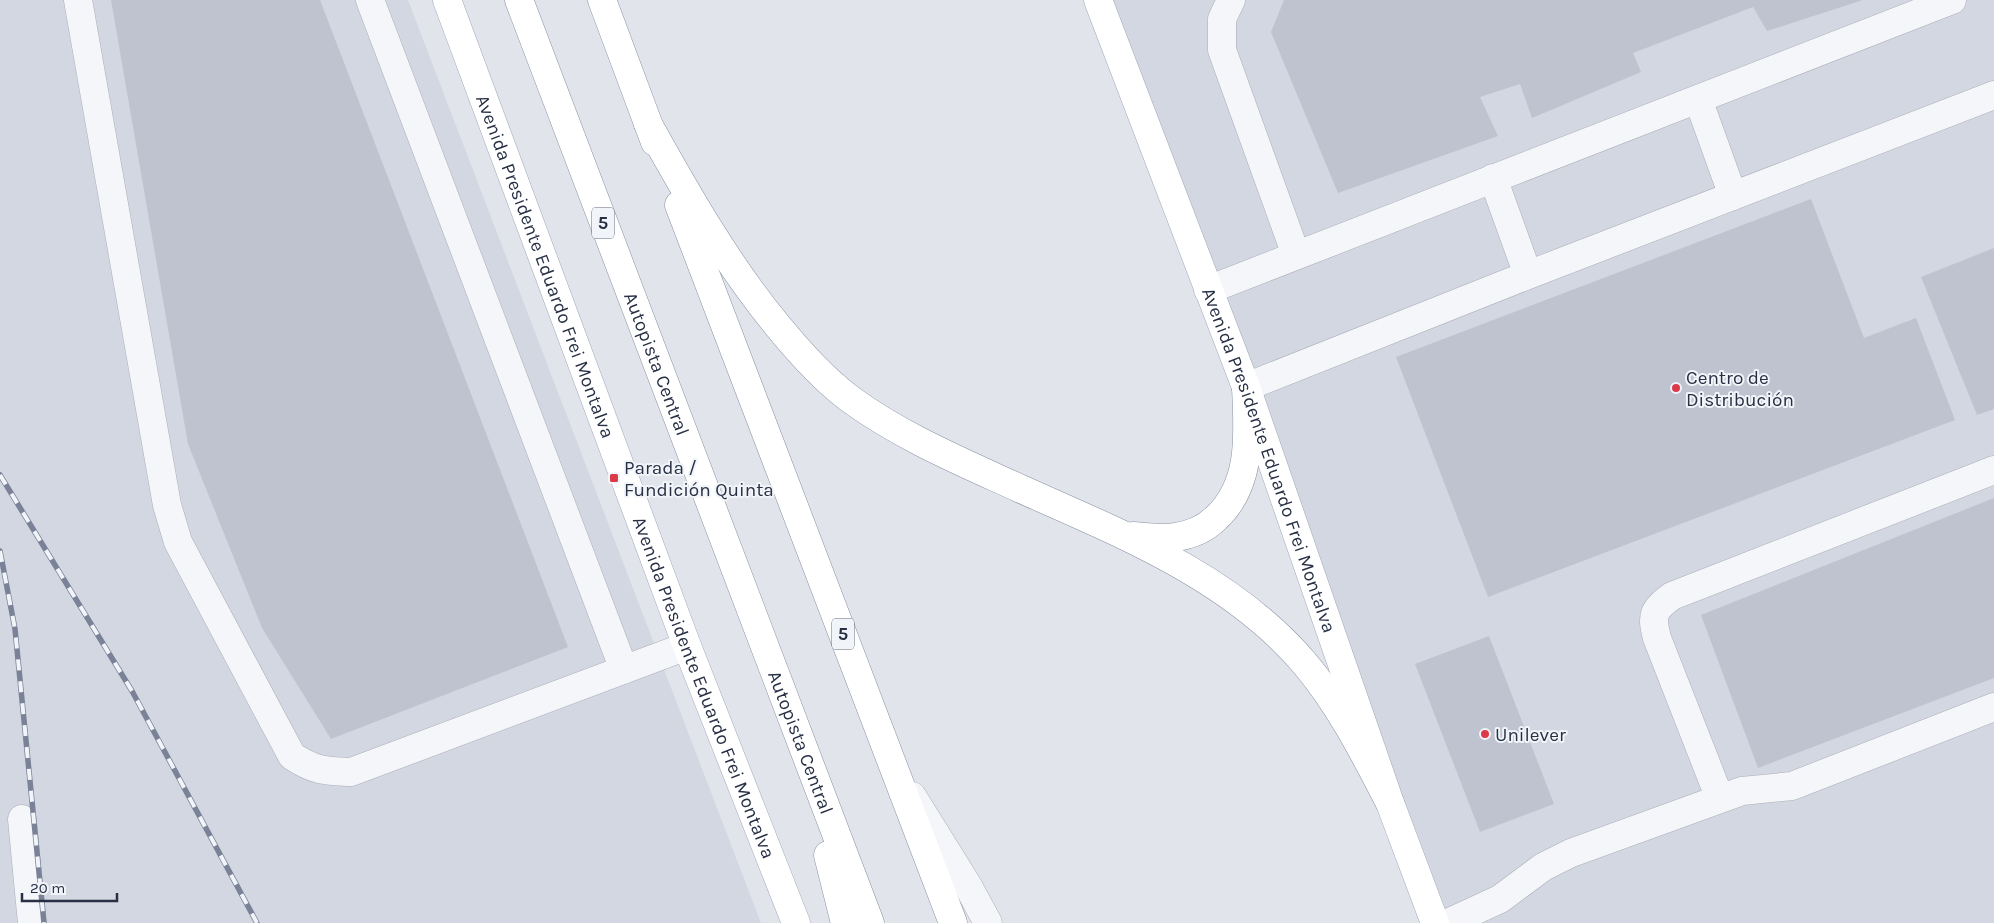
<svg xmlns="http://www.w3.org/2000/svg" width="1994" height="923" font-family="Karla,sans-serif">
  <rect width="100%" height="100%" fill="#e1e5eb"/>
  <path fill="#d3d7e1" d="M0,0H408L761,923H0Z
    M1109,0H1994V923H1446Z"/>
  <path fill="#bec3cf" d="M111,0H320L568,647L331,739L262,628L188,444Z
    M1284,0H1863L1767,31L1753,7L1633,53L1641,72L1532,118L1520,84L1480,97L1498,136L1338,193L1271,32Z
    M1811,199L1864,338L1916,318L1955,420L1488,597L1396,357Z
    M1994,248V409L1977,415L1921,277Z
    M1994,498V678L1758,768L1701,615Z
    M1489,636L1554,804L1480,832L1415,664Z"/>
  <g fill="none" stroke-linecap="round" stroke-linejoin="round">
    <defs>
      <path id="minor" d="M78,0L167,505L178,542L292,756C315,771 325,771 351,772L687,646
        M370,0L624,670
        M1231,0L1222,19V50L1296,255
        M1698,99L1733,196
        M1493,178L1528,275
        M1208,290L1952,0
        M1246,387L1528,275L1994,95
        M912,796L968,886L988,923
        M1720,799L1657,638C1651,615 1653,610 1672,596L1994,470
        M22,819L32,923
        M1448,923L1500,899L1543,867L1571,853L1742,791L1792,786L1994,707"/>
      <g id="major">
        <path id="s1" d="M447,0L687,646L796,923"/>
        <path id="s2" d="M1098,0L1246,387L1390,803L1435,923"/>
      </g>
      <g id="highway">
        <path id="s3" d="M519,0L870,923"/>
        <path d="M602,0L655,142"/>
        <path d="M648,124C687,194 726,263 777,325C799,352 822,378 850,399C902,437 962,462 1021,489C1122,534 1233,578 1306,665C1341,707 1365,755 1390,803"/>
        <path d="M679,205L953,923"/>
        <path d="M1133,536C1147,537 1161,539 1175,537C1191,535 1205,529 1216,518C1253,484 1248,432 1246,387"/>
        <path d="M828,855L845,923"/>
      </g>
    </defs>
    <use href="#minor" stroke="#aaafb9" stroke-width="29"/>
    <use href="#major" stroke="#9fa8b8" stroke-width="29"/>
    <use href="#highway" stroke="#8790a3" stroke-width="29"/>
    <use href="#minor" stroke="#f5f6f9" stroke-width="28"/>
    <use href="#major" stroke="#fff" stroke-width="28"/>
    <use href="#highway" stroke="#fff" stroke-width="28"/>
    <defs>
      <path id="rail" d="M0,475L132,691L257,923
        M0,551L15,629L44,923"/>
    </defs>
    <use href="#rail" stroke="#798297" stroke-width="5.5"/>
    <use href="#rail" stroke="#f1f4f8" stroke-width="4" stroke-dasharray="11" stroke-linecap="butt"/>
  </g>
  <g fill="#db3b49" stroke="#f1f4f8" stroke-width="2">
    <circle cx="1676" cy="388" r="5"/>
    <rect x="609" y="473" width="10" height="10" rx="2.5"/>
    <circle cx="1485" cy="734" r="5"/>
  </g>
  <g text-anchor="middle" stroke-width="4" stroke-linejoin="round" paint-order="stroke">
    <g fill="#f1f4f8" stroke="#646b7b" stroke-width="1">
      <rect x="592" y="207.5" width="22" height="31" rx="4"/>
      <rect x="832" y="618.5" width="22" height="31" rx="4"/>
    </g>
    <g font-size="18" font-weight="bold" fill="#283045">
      <text x="603" y="229">5</text>
      <text x="843" y="640">5</text>
    </g>
    <g font-size="19" fill="#283045" stroke="#f1f4f8">
      <text dy="7" stroke="none"><textPath href="#s1" startOffset="284">Avenida Presidente Eduardo Frei Montalva</textPath></text>
      <text dy="7" stroke="none"><textPath href="#s3" startOffset="389">Autopista Central</textPath></text>
      <text dy="7" stroke="none"><textPath href="#s2" startOffset="491">Avenida Presidente Eduardo Frei Montalva</textPath></text>
      <text dy="7" stroke="none"><textPath href="#s1" startOffset="734">Avenida Presidente Eduardo Frei Montalva</textPath></text>
      <text dy="7" stroke="none"><textPath href="#s3" startOffset="794">Autopista Central</textPath></text>
    </g>
    <g font-size="19" fill="#283045" stroke="#f1f4f8" text-anchor="start">
      <text x="1686" y="384">Centro de<tspan x="1686" dy="22">Distribución</tspan></text>
      <text x="624" y="474">Parada /<tspan x="624" dy="22">Fundición Quinta</tspan></text>
      <text x="1495" y="741">Unilever</text>
    </g>
  </g>
  <path d="M22 893v8h95v-8" fill="none" stroke="#283045" stroke-width="2.5"/>
  <text x="30" y="893" font-size="15" fill="#283045" stroke="#f1f4f8" stroke-width="4" paint-order="stroke">20 m</text>
</svg>
